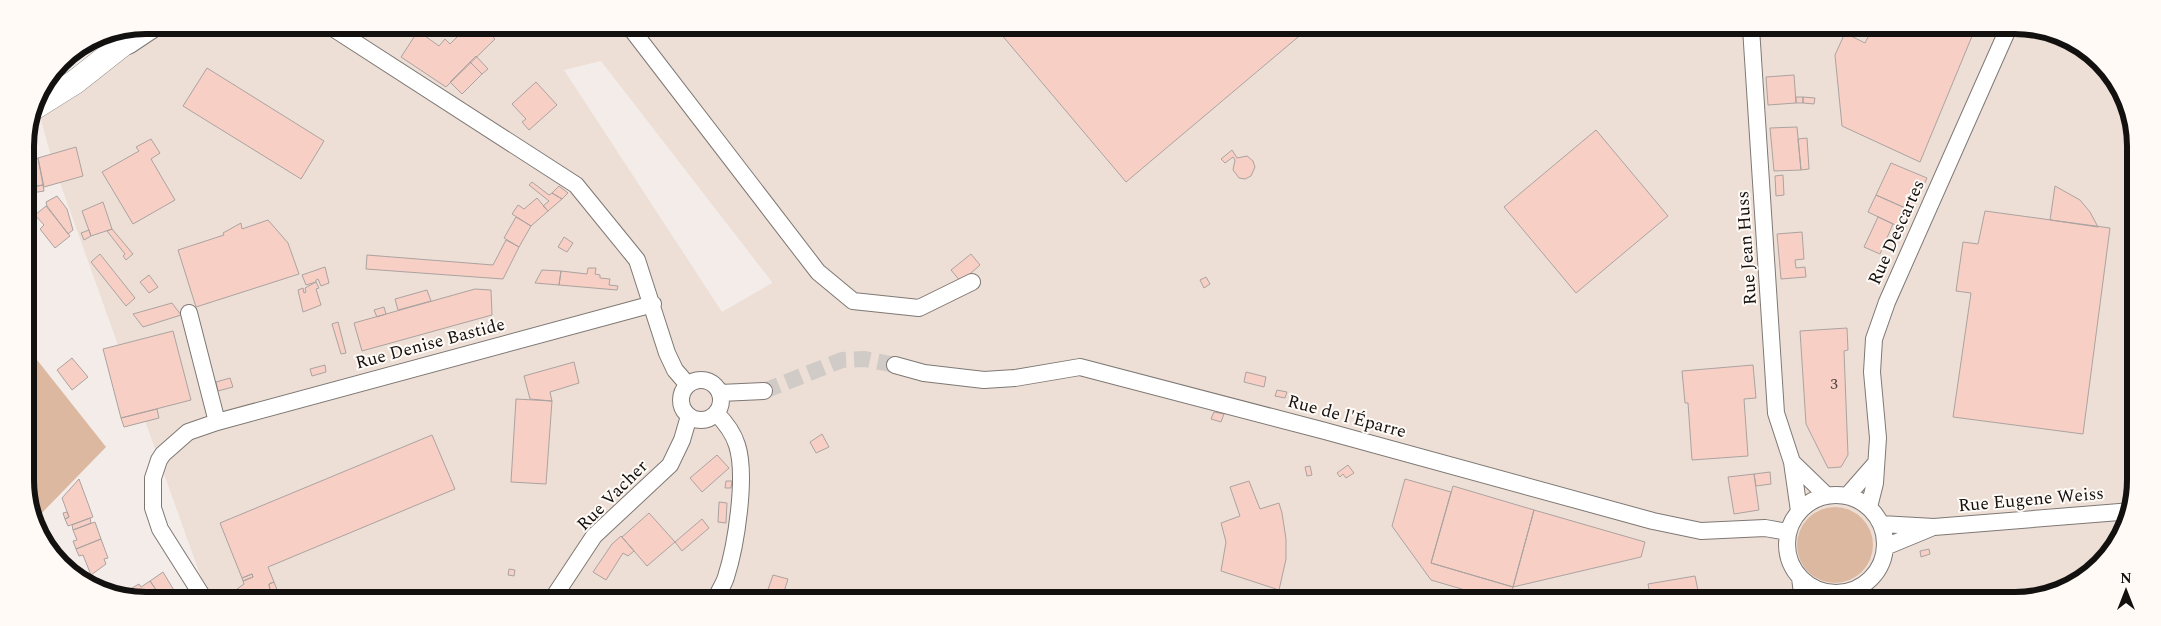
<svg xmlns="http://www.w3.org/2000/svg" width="2161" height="626" font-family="Spectral,serif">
  <rect width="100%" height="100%" fill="#f3ece8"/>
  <path fill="#eddfd6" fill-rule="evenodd" d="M145,25L2046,29L2106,66L2134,122L2132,511L2095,571L2061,592L2023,601L208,597L53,163L36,102ZM601,61L772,282V283L722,312L564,70Z"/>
  <path fill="#ddb8a0" d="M26,346L106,447L36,519L27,504Z
    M1797 545a38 38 0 1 1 76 0a38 38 0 1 1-76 0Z"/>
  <path fill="#f7cfc4" stroke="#aba3a1" d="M468,26H482L495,39L446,87L401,57L418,31L439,46L445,39L450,44Z
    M995,27H1310L1126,182Z
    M1872,29H1975L1920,162L1842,126L1835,55L1845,33L1865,43Z
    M476,56L488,69L482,74L470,62Z
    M470,62L482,74L462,94L450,82Z
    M207,68L324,141L301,179L183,106Z
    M1794,75L1796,103L1768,105L1766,77Z
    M536,82L557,105L529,130L522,122L526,119L512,104Z
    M1796,97H1803V103H1796Z
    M1803,97L1815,98L1814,104L1803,103Z
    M1797,127L1801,170L1774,171L1770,128Z
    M1596,130L1668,216L1576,293L1504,207Z
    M1807,138L1809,169L1801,170L1798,139Z
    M151,139L160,153L151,159L175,200L133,224L102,172L139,151L136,147Z
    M76,147L83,176L44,187L38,158Z
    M1232,150L1237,158L1247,156L1253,161L1255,167L1251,176L1245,179L1239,178L1233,170L1235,160L1233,157L1225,163L1221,159Z
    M38,158L43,185L26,188L25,160Z
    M1891,163L1927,178L1912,211L1876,195Z
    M1783,175L1784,195L1776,196L1775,176Z
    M532,182L549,195L552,193L562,199L548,211L543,206L549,201L529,185Z
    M43,185L44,191L26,194V188Z
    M559,186L568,193L562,199L552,193Z
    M2055,186L2080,200L2090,212L2098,227L2050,220Z
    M1876,195L1912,211L1904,229L1868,212Z
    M57,196L67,209L73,230L68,234L47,206L46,202Z
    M537,198L548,211L531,226L512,214L518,205L524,209Z
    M103,202L112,229L91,236L82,211Z
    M46,206L70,236L55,248L40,229L44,225L35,215Z
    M1985,211L2110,228L2083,434L1953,417L1971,293L1956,291L1963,242L1978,244Z
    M516,217L531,226L519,247L504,238Z
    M1878,217L1893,224L1880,254L1864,247Z
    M268,220L288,243L299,274L196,307L178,250L224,235L223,233L241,223L242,229Z
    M112,229L133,254L126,260L123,256L125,254L107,231Z
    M89,230L91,236L84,240L81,233Z
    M1802,232L1804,259L1795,260L1796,268L1805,267L1806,277L1781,279L1777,234Z
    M564,237L573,243L567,252L558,247Z
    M506,240L519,247L503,279L366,269L367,255L493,265Z
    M100,254L135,298L126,306L91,262Z
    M971,254L980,265L961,282L951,270Z
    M325,267L329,283L321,286L318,279L316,280V282L306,285L302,275Z
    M588,268H596L595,274L600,275V278L610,279L609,285L618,286L617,290L559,285L561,271L587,274Z
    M542,270L561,271L559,285L535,283Z
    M149,275L158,287L149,293L140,282Z
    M1206,277L1210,284L1204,288L1200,280Z
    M316,282L319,288L316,289L321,305L303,312L298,290L303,288L304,293L306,292L305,288Z
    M475,289L491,290L492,315L362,351L354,323Z
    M427,290L431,301L398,310L395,299Z
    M172,303L181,315L143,327L133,314Z
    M384,307L386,314L377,317L374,310Z
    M338,322L346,353L341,354L332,324Z
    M1847,328L1848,350L1844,351L1848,455L1841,467L1828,468L1806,424L1800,331Z
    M173,331L191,400L121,418L103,349Z
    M72,358L88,377L72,390L57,370Z
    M574,362L579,383L550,392L552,401L530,399L524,376Z
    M325,365L326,372L312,376L310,369Z
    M1753,365L1756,398L1744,399L1748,456L1692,460L1688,403H1685L1682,371Z
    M1246,372L1266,377L1264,387L1244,382Z
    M230,378L233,387L218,391L216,382Z
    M1277,390L1287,392L1285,398L1275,396Z
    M516,399L552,401L546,484L511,482Z
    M157,409L159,418L124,427L121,418Z
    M1214,412L1224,414L1221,422L1211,419Z
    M822,434L829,447L816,453L810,442Z
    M432,435L455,489L268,567L274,582L269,584L271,597H245L237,589L244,584L243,581L253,577L252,574L242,578L220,523Z
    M717,455L729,468L702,492L690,478Z
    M1348,465L1354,473L1346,478L1343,474L1340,477L1337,473Z
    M1310,466L1312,475L1307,476L1305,467Z
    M1770,472L1771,484L1756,486L1754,474Z
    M1754,474L1759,510L1734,514L1728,477Z
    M79,479L93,517L68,526L65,519L69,517L62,498Z
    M1405,479L1451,492L1431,563L1513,587L1508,600H1499L1431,580L1392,526Z
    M726,481H732L731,488H725Z
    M1249,481L1260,509L1279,503L1282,513L1286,539V559L1279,590L1221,571L1226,542L1221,523L1240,516L1230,487Z
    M1453,486L1534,510L1513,587L1431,563Z
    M719,502L727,503L726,523L718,522Z
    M1534,510L1645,542L1641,557L1513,587Z
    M67,512L69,517L65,519L63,513Z
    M649,513L675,542L647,566L622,537Z
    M90,518L91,523L73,530L72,525Z
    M702,519L709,528L682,551L675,542Z
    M95,522L101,539L76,549L73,541L77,540L73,530Z
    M621,536L634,551L628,556L623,553L606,580L593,572L612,544Z
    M101,539L108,558L104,559L106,564L91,575L83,555L79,556L76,549Z
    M1929,549L1930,554L1921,557L1920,551Z
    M509,569L515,570L514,576L508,575Z
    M163,572L175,592L166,597H161L150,581Z
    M252,574L253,577L243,581L242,578Z
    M773,575L788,579L782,598H765Z
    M1695,576L1700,600H1651L1648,584Z
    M150,581L161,597H138L132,588L139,584L141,587Z
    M274,582L280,597H271L269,584Z
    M693,591H697V598H692Z
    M134,592L138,597H132L130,594Z
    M667,592H691V598H646Z
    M1764,592L1767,600H1736Z"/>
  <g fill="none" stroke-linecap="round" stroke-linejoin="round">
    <path stroke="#d1cbc7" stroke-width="16" stroke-dasharray="16 8" stroke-linecap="butt" d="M764,391L842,360L865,359L895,365"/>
    <defs>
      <path id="minor" d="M328,25L576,185L637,260L667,353L675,370L688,385
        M629,26L818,272L853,301L919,308L972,282
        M1751,28L1776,413L1792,462L1799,511
        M189,313L217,422
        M895,365L924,373L984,380L1015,378L1080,367L1325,431L1653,521L1701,531L1765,528L1788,532
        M681 400a20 20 0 1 1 40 0a20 20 0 1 1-40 0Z
        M720,393L764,391
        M716,413C725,422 733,432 737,445C747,476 736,546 726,577C724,584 719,591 716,598
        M1792,462L1826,495
        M1787 544a49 49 0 1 1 98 0a49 49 0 1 1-98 0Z
        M1847,496L1876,463
        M1869,507L1875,483L1878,438L1872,372L1874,339L1887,302L2008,29
        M1881,524L1934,527L2132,511
        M1885,547L1931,528
        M1800,578L1803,600
        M203,597L160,529L153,508V478L159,460L163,454L188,432L217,422L653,304
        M553,598L594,536L670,465L682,440L689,416"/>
      <path id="secondary" d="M32,109L75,82L127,41"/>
      <path id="primary" d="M127,41L151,25"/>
    </defs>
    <use href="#minor" stroke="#7e7874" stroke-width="18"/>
    <use href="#secondary" stroke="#7e7874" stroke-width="25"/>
    <use href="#primary" stroke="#7e7874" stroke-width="28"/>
    <use href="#minor" stroke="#fff" stroke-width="16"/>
    <use href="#secondary" stroke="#fff" stroke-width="24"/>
    <use href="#primary" stroke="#fff" stroke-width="26"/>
  </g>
  <g text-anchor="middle" stroke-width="4" stroke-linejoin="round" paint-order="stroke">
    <g font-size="15" fill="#4c403c">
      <text x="1834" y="389">3</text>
    </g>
    <g font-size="18" fill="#13110f" stroke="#fffaf6">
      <text transform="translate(1896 232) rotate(-66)" y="6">Rue Descartes</text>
      <text transform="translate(1746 248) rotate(-94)" y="6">Rue Jean Huss</text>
      <text transform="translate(430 343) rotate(-15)" y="6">Rue Denise Bastide</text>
      <text transform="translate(1347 416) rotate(15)" y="6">Rue de l'Éparre</text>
      <text transform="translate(612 495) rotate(-45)" y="6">Rue Vacher</text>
      <text transform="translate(2031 499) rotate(-5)" y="6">Rue Eugene Weiss</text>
    </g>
  </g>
  <path d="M0 0H2161V626H0ZM146 34H2015A112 112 0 0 1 2127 146V480A112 112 0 0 1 2015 592H146A112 112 0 0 1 34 480V146A112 112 0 0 1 146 34Z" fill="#fffaf6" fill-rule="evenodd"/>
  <path fill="none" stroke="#13110f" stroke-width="6" d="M146 34H2015A112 112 0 0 1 2127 146V480A112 112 0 0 1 2015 592H146A112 112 0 0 1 34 480V146A112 112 0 0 1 146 34Z"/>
  <g transform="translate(2126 591)" stroke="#fffaf6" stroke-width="4" paint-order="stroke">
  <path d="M0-4L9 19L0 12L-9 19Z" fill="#13110f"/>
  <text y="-8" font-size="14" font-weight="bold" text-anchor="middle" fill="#13110f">N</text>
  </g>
</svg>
